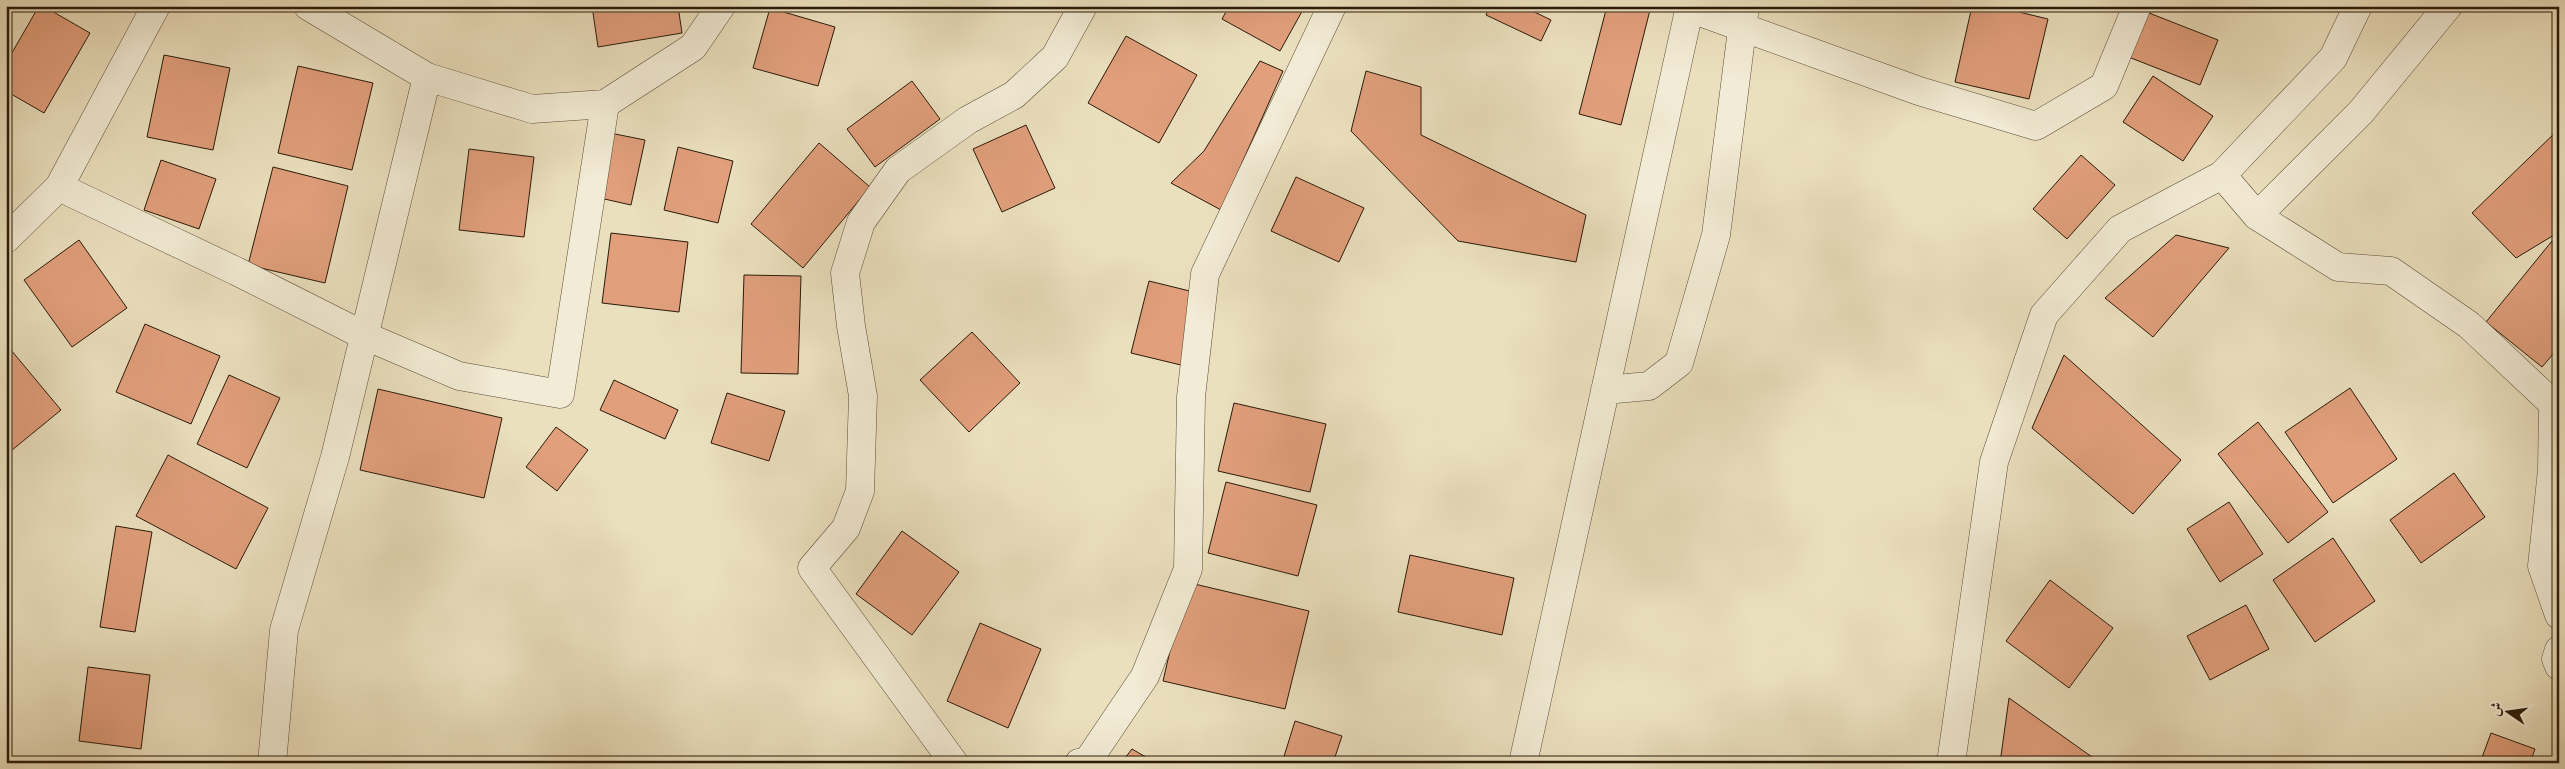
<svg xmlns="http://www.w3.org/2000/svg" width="2565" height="769" font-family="'IM FELL Double Pica',Amiri,serif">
  <rect width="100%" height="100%" fill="#ebe0be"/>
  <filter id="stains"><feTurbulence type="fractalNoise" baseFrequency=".004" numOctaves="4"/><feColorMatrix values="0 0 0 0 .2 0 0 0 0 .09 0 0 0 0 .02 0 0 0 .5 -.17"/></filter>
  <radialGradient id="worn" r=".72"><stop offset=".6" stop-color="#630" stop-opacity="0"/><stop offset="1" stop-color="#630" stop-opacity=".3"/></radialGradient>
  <path fill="#e19f7c" stroke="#2a1a09" d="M39,6H43L90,33L44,113L6,91V63Z
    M390,6H424L423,11Z
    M592,6H678L682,33L598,47Z
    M1229,6H1305L1280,51L1222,19Z
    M1490,6H1522L1551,20L1541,41L1486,15Z
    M1607,6H1651L1621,125L1579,114Z
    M1972,6H1994L2048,19L2029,99L1955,82Z
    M770,8L835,27L818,86L753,68Z
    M2144,11L2218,40L2200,85L2126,56Z
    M1126,36L1197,75L1159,143L1088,103Z
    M164,55L230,68L213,150L147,137Z
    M1260,61L1283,71L1221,210L1171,183L1204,151Z
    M298,66L373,83L352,170L278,153Z
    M1366,71L1421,87V135L1586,215L1576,262L1458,241L1351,131Z
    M2153,76L2213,116L2183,161L2123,122Z
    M912,81L940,119L875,167L847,129Z
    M1026,125L1055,188L1002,212L973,149Z
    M2559,129V232L2516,258L2472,213Z
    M605,132L645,140L631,205L591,196Z
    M819,143L870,187L803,268L751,224Z
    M678,147L733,161L718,223L664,210Z
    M469,149L534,157L524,237L459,230Z
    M2081,155L2115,185L2067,239L2033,209Z
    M161,160L216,179L199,229L144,210Z
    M273,167L348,186L325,283L248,265Z
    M1296,177L1364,208L1339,262L1271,231Z
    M611,233L688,242L679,312L602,303Z
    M2176,235L2229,248L2153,337L2105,298Z
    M79,240L127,308L72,347L24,280Z
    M2552,241L2559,247V347L2542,367L2486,322Z
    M744,275L801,276L798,374L741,373Z
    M1149,281L1202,294L1185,366L1131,353Z
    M145,324L220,356L191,424L116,392Z
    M972,332L1020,383L969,432L920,380Z
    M6,344L61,410L6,455Z
    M2064,355L2181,460L2133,514L2032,428Z
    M229,375L280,398L247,468L197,444Z
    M614,380L678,410L665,439L600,410Z
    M2350,388L2397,459L2333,503L2285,432Z
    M378,389L502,418L484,498L360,470Z
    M727,393L785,411L769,461L711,443Z
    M1234,403L1326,424L1310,492L1218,471Z
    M2258,422L2328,512L2288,543L2218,454Z
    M556,427L588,450L557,491L526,467Z
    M168,455L268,508L236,569L136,516Z
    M2454,473L2485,517L2421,563L2390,520Z
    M1226,482L1317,505L1298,576L1208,553Z
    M2229,502L2263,554L2220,582L2187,529Z
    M116,526L152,532L135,632L100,627Z
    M902,531L959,572L912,635L856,594Z
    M2333,538L2375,601L2315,642L2273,580Z
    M1410,555L1514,578L1502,635L1398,612Z
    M2050,580L2113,628L2069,688L2006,641Z
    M1186,582L1309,611L1285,709L1163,681Z
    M2246,605L2269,649L2210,680L2187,636Z
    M980,623L1041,649L1008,728L947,701Z
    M88,667L150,675L141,749L79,741Z
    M2009,698L2092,757L2088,763H2000Z
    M1295,721L1342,736L1333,763H1282Z
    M2491,733L2535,749L2530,763H2480Z
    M1132,749L1156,763H1121Z"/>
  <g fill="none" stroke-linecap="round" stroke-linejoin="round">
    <defs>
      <path id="street" d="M308,6L427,77L532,109L605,104L693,47L721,6
        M1689,8L1919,91L2036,126L2104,86L2137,6
        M2222,175L2257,216L2338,267L2391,271L2469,325L2553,404L2552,470L2542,566L2559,615
        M59,187L236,271L363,335L459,376L560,394L605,104
        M2257,216L2361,112L2448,6
        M6,239L59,187L156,6
        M1605,390L1649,386L1679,363L1716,235L1745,6
        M2559,650L2556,659L2559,666
        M272,763L284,630L335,457L427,77
        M954,763L812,568L846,528L860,491L863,396L851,326L845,273L861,222L898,170L968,120L1014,95L1055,57L1083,6
        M1079,763L1087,762L1145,676L1188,569L1191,397L1205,274L1332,6
        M1523,763L1690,6
        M1951,763L1994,462L2044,315L2120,229L2222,175L2333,58L2358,6"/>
    </defs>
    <use href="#street" stroke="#5a4c36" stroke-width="29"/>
    <use href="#street" stroke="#f2ebd5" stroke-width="28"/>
  </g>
  <rect width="2565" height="769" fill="none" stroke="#ebe0be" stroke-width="25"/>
  <rect x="8" y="8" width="2550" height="754" fill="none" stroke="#2a1a09" stroke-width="2.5"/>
  <rect x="12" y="12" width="2540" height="744" fill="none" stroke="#2a1a09"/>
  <g transform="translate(2508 712) rotate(283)" stroke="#f2ebd5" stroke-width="4" paint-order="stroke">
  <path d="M0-4L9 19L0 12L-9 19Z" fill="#2a1a09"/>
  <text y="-8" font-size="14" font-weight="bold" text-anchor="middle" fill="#2a1a09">ش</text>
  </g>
  <rect width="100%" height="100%" filter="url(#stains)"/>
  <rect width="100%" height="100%" fill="url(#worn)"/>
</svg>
